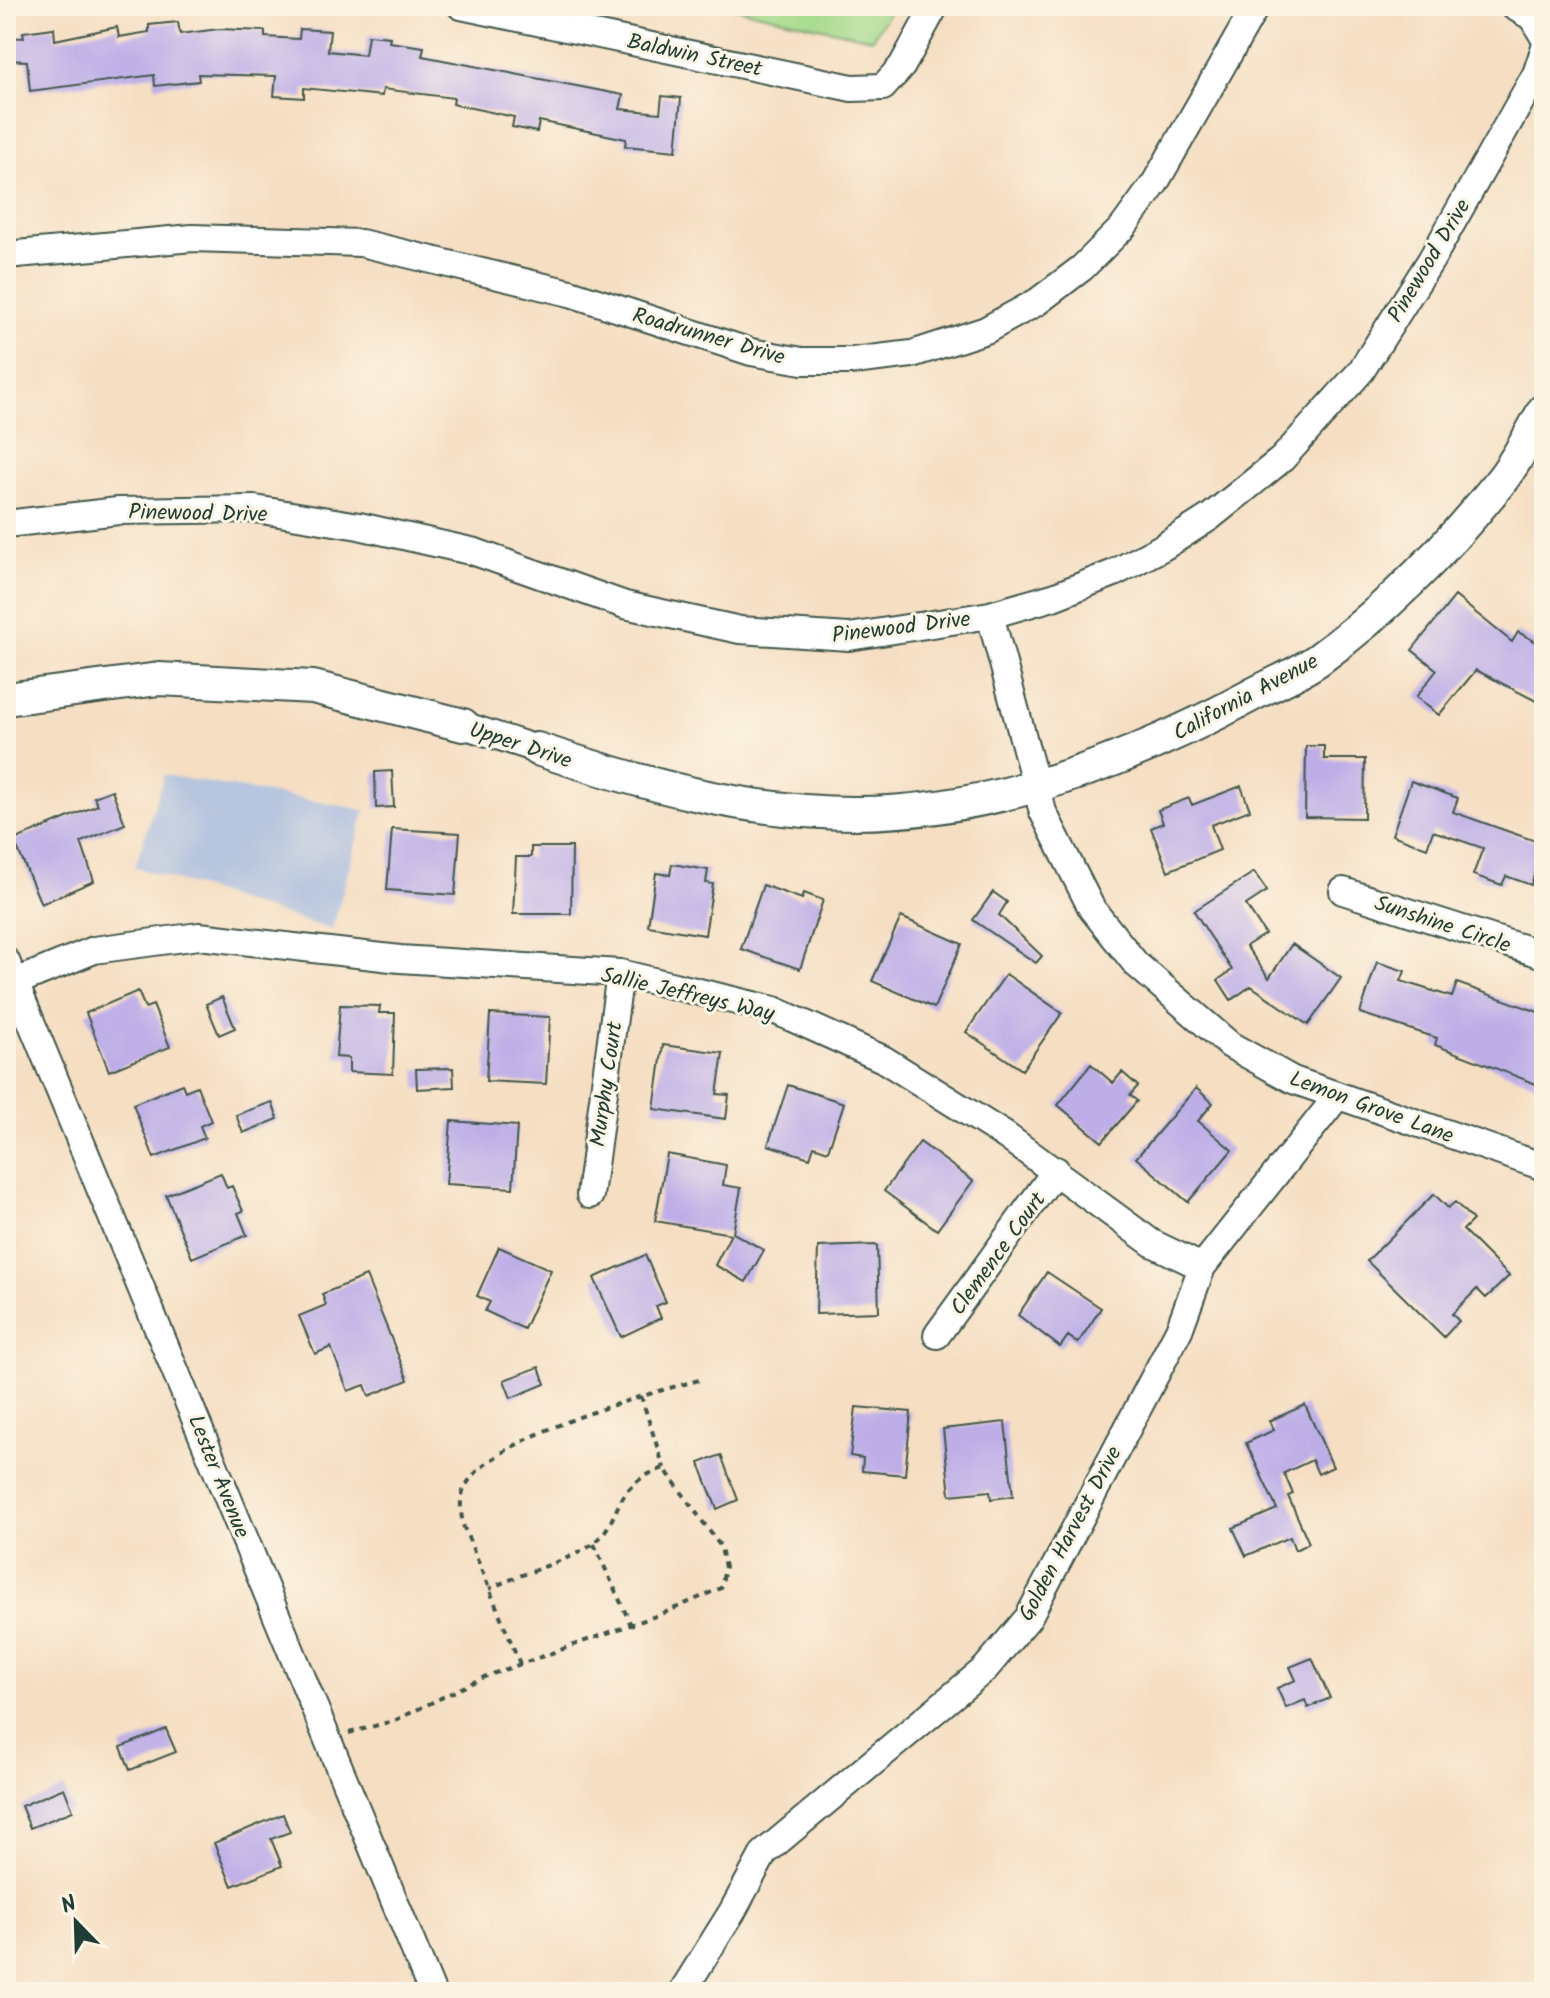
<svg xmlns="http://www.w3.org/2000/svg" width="1550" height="1998" font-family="Kalam,sans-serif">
  <rect width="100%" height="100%" fill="#fcf5e5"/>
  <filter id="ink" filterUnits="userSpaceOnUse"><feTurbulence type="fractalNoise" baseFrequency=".0125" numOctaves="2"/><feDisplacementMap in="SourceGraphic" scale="16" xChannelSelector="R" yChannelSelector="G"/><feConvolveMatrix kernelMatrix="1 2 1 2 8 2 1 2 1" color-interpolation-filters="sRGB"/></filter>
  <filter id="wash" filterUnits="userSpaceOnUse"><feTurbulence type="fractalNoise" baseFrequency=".006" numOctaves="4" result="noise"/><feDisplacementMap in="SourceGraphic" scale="32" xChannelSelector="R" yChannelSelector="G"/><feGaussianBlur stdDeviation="1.8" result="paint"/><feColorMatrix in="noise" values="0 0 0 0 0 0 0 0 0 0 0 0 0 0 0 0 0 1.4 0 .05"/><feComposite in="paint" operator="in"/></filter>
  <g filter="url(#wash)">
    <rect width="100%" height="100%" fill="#f5dec2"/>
    <path fill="#b7c5de" d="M164,775L365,810L332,930L135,867Z"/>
    <path fill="#a3d98a" stroke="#618b5f" stroke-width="2" d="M725,6H893L872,39Z"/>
    <g id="blocks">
      <path fill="#bdaee7" d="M178,22L180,34L219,29L265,31V37L299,39L300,29L330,31L328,51L365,55L368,35L390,37L389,42L424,47L422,56L623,95L620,109L660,113L662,96L681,98L676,151L625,146L626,139L539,121L537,132L512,127L514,117L453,104L454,98L383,89L382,96L304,88V98L274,96L276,76L198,74L199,81L155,86L154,75L30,91L27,61L6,60V37L24,38L23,32L54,28L55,40L117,27L119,37L149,32V25Z
        M1455,596L1512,642L1518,632L1544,646V705L1476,670L1439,715L1416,697L1437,670L1412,650Z
        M1306,746H1324V759H1365L1364,818L1305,817Z
        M392,771L394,807L376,808L375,772Z
        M1411,781L1458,798L1453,812L1544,844L1531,885L1506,876L1502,885L1473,875L1483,848L1433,831L1427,848L1392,835Z
        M1241,786L1250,810L1211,825L1220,850L1168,871L1151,828L1163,823L1158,810L1189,798L1192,805Z
        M112,790L125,824L81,842L94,881L41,904L14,840L98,805L94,797Z
        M392,829L460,833L455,895L387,890Z
        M531,847H572L571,914H513L516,857H531Z
        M672,864L708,870L706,883L713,884L705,935L648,926L656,873L670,875Z
        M1254,872L1267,891L1246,905L1265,934L1246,946L1269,978L1292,944L1341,978L1308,1025L1251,986L1231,1000L1218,980L1232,970L1194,911Z
        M763,885L802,899L804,893L823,900L800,969L741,949Z
        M993,892L1007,902L999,915L1042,956L1036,963L973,920Z
        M901,917L962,944L934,1008L872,981Z
        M1377,962L1405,971L1401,981L1452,997L1457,983L1544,1014V1087L1435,1045L1437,1038L1360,1013Z
        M1006,974L1062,1013L1022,1070L966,1032Z
        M138,991L145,1008L153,1005L170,1047L109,1071L86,1013Z
        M222,997L235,1028L219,1035L206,1004Z
        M340,1005L380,1006L379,1013H395L393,1074L349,1072V1058L336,1057Z
        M490,1014L550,1017L546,1084L486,1081Z
        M663,1045L723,1053L717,1094L729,1095L726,1119L654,1109Z
        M1091,1064L1113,1083L1122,1072L1138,1086L1130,1095L1137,1101L1102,1142L1058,1105Z
        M453,1068L454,1087L417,1089L416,1069Z
        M182,1084L185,1091L197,1086L211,1121L200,1126L205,1138L154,1158L133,1104Z
        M788,1085L844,1103L828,1151L814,1146L810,1158L768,1145Z
        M1196,1088L1213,1103L1198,1121L1232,1150L1188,1202L1136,1158Z
        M272,1102L278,1119L243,1133L236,1115Z
        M451,1121L517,1126L513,1188L446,1184Z
        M920,1142L973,1181L937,1230L884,1191Z
        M667,1154L726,1165L723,1185L741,1188L733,1233L764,1250L746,1282L715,1265L731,1234L655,1221Z
        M221,1173L227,1188L232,1186L243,1211L238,1213L247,1235L192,1258L166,1195Z
        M1434,1194L1448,1208L1455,1202L1473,1220L1463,1230L1509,1276L1486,1298L1477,1289L1452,1314L1459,1321L1444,1337L1367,1261Z
        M877,1245L879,1312L816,1314L818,1247Z
        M499,1247L551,1270L524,1329L485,1311L490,1302L477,1296Z
        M645,1255L666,1302L656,1306L661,1318L621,1337L594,1278Z
        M1047,1272L1101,1308L1078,1343L1068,1336L1060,1347L1018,1315Z
        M366,1276L408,1380L369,1396L365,1385L348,1391L331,1347L315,1354L299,1316L326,1305L322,1294Z
        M539,1367L545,1384L511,1398L504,1380Z
        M1305,1405L1333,1467L1318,1474L1312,1460L1284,1473L1293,1494L1288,1496L1309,1543L1295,1550L1290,1537L1246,1556L1233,1528L1277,1509L1246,1443L1274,1430L1269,1421Z
        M856,1407L911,1412L905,1475L862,1471L863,1458L850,1456Z
        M1005,1422L1013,1496L991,1499L990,1491L950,1495L943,1429Z
        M721,1455L738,1500L717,1509L699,1463Z
        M1312,1658L1330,1698L1308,1708L1305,1700L1286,1708L1277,1688L1296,1680L1290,1667Z
        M166,1729L176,1752L130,1770L121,1747Z
        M64,1788L73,1811L30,1828L21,1806Z
        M283,1814L290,1832L271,1839L282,1866L232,1886L214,1843Z"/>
    </g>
  </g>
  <g filter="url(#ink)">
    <use href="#blocks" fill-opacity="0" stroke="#3f5549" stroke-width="2"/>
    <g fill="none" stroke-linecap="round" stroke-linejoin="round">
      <defs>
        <path id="minor" d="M461,6L852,88L883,87L902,66L935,6
          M1513,6L1532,17L1544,37
          M6,255L192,238L361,243L570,293L751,352L802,361H853L912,354L986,330L1037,302L1082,268L1123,227L1155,183L1256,6
          M6,524L118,511L255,509L359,526L475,552L625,605L740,630L849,637L990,615L1053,597L1114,573L1163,547L1210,517L1282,459L1361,371L1431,260L1536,74L1544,50
          M990,615L1043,812L1092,909L1136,964L1230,1045L1293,1080L1544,1167
          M463,725L537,749
          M1343,891L1544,955
          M6,961L432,1992
          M6,986L94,950L199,936L400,959L620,973L774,1010L883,1059L1006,1136L1152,1243L1202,1267
          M590,1195L620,973
          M937,1335L1056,1170
          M682,1992L732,1912L764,1853L985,1669L1028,1618L1179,1330L1202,1267L1336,1098"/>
        <path id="major" d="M6,699L159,679L313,687L463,725
          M537,749C640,783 744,813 854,813C993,813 1130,761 1250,696C1272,684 1298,674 1319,659C1386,610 1448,547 1500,482C1517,461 1530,434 1544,410"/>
      </defs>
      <use href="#minor" stroke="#3f5549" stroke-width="30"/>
      <use href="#major" stroke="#3f5549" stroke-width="36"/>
      <path stroke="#3f5549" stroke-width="4" stroke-dasharray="6 6" stroke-linecap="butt" d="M641,1396L664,1468
        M594,1544L631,1625
        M520,1664L463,1525C461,1513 459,1500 464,1489C487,1437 650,1393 703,1379
        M349,1733L396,1720L484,1677L664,1613L721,1588L725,1568L721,1547L664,1468C609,1486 624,1519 593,1544C574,1559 516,1575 489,1589"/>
      <use href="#minor" stroke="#fff" stroke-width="26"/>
      <use href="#major" stroke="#fff" stroke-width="32"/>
    </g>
  </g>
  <g text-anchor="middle" stroke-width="6" stroke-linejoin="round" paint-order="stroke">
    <g font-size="22" fill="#1f3d34" stroke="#fcf5e5">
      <text transform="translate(695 54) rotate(12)" y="8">Baldwin Street</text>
      <text transform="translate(1428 260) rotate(-59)" y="8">Pinewood Drive</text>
      <text transform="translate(709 335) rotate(16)" y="8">Roadrunner Drive</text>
      <text transform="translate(198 512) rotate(1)" y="8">Pinewood Drive</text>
      <text transform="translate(901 626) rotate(-7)" y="8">Pinewood Drive</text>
      <text transform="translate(1245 696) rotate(-28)" y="8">California Avenue</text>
      <text transform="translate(521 744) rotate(18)" y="8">Upper Drive</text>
      <text transform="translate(1443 923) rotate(18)" y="8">Sunshine Circle</text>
      <text transform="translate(688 993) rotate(13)" y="8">Sallie Jeffreys Way</text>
      <text transform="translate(605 1084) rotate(-82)" y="8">Murphy Court</text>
      <text transform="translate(1372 1106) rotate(20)" y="8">Lemon Grove Lane</text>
      <text transform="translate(997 1253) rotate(-54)" y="8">Clemence Court</text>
      <text transform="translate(220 1476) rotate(68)" y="8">Lester Avenue</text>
      <text transform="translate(1069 1533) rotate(-62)" y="8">Golden Harvest Drive</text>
    </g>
  </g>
  <rect width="1550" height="1998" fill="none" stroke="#fcf5e5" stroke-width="32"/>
  <g transform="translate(76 1922) rotate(337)" stroke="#fcf5e5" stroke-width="6" paint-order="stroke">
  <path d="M0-6L14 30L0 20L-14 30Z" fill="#1f3d34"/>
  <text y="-12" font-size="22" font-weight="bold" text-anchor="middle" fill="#1f3d34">N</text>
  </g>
</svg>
